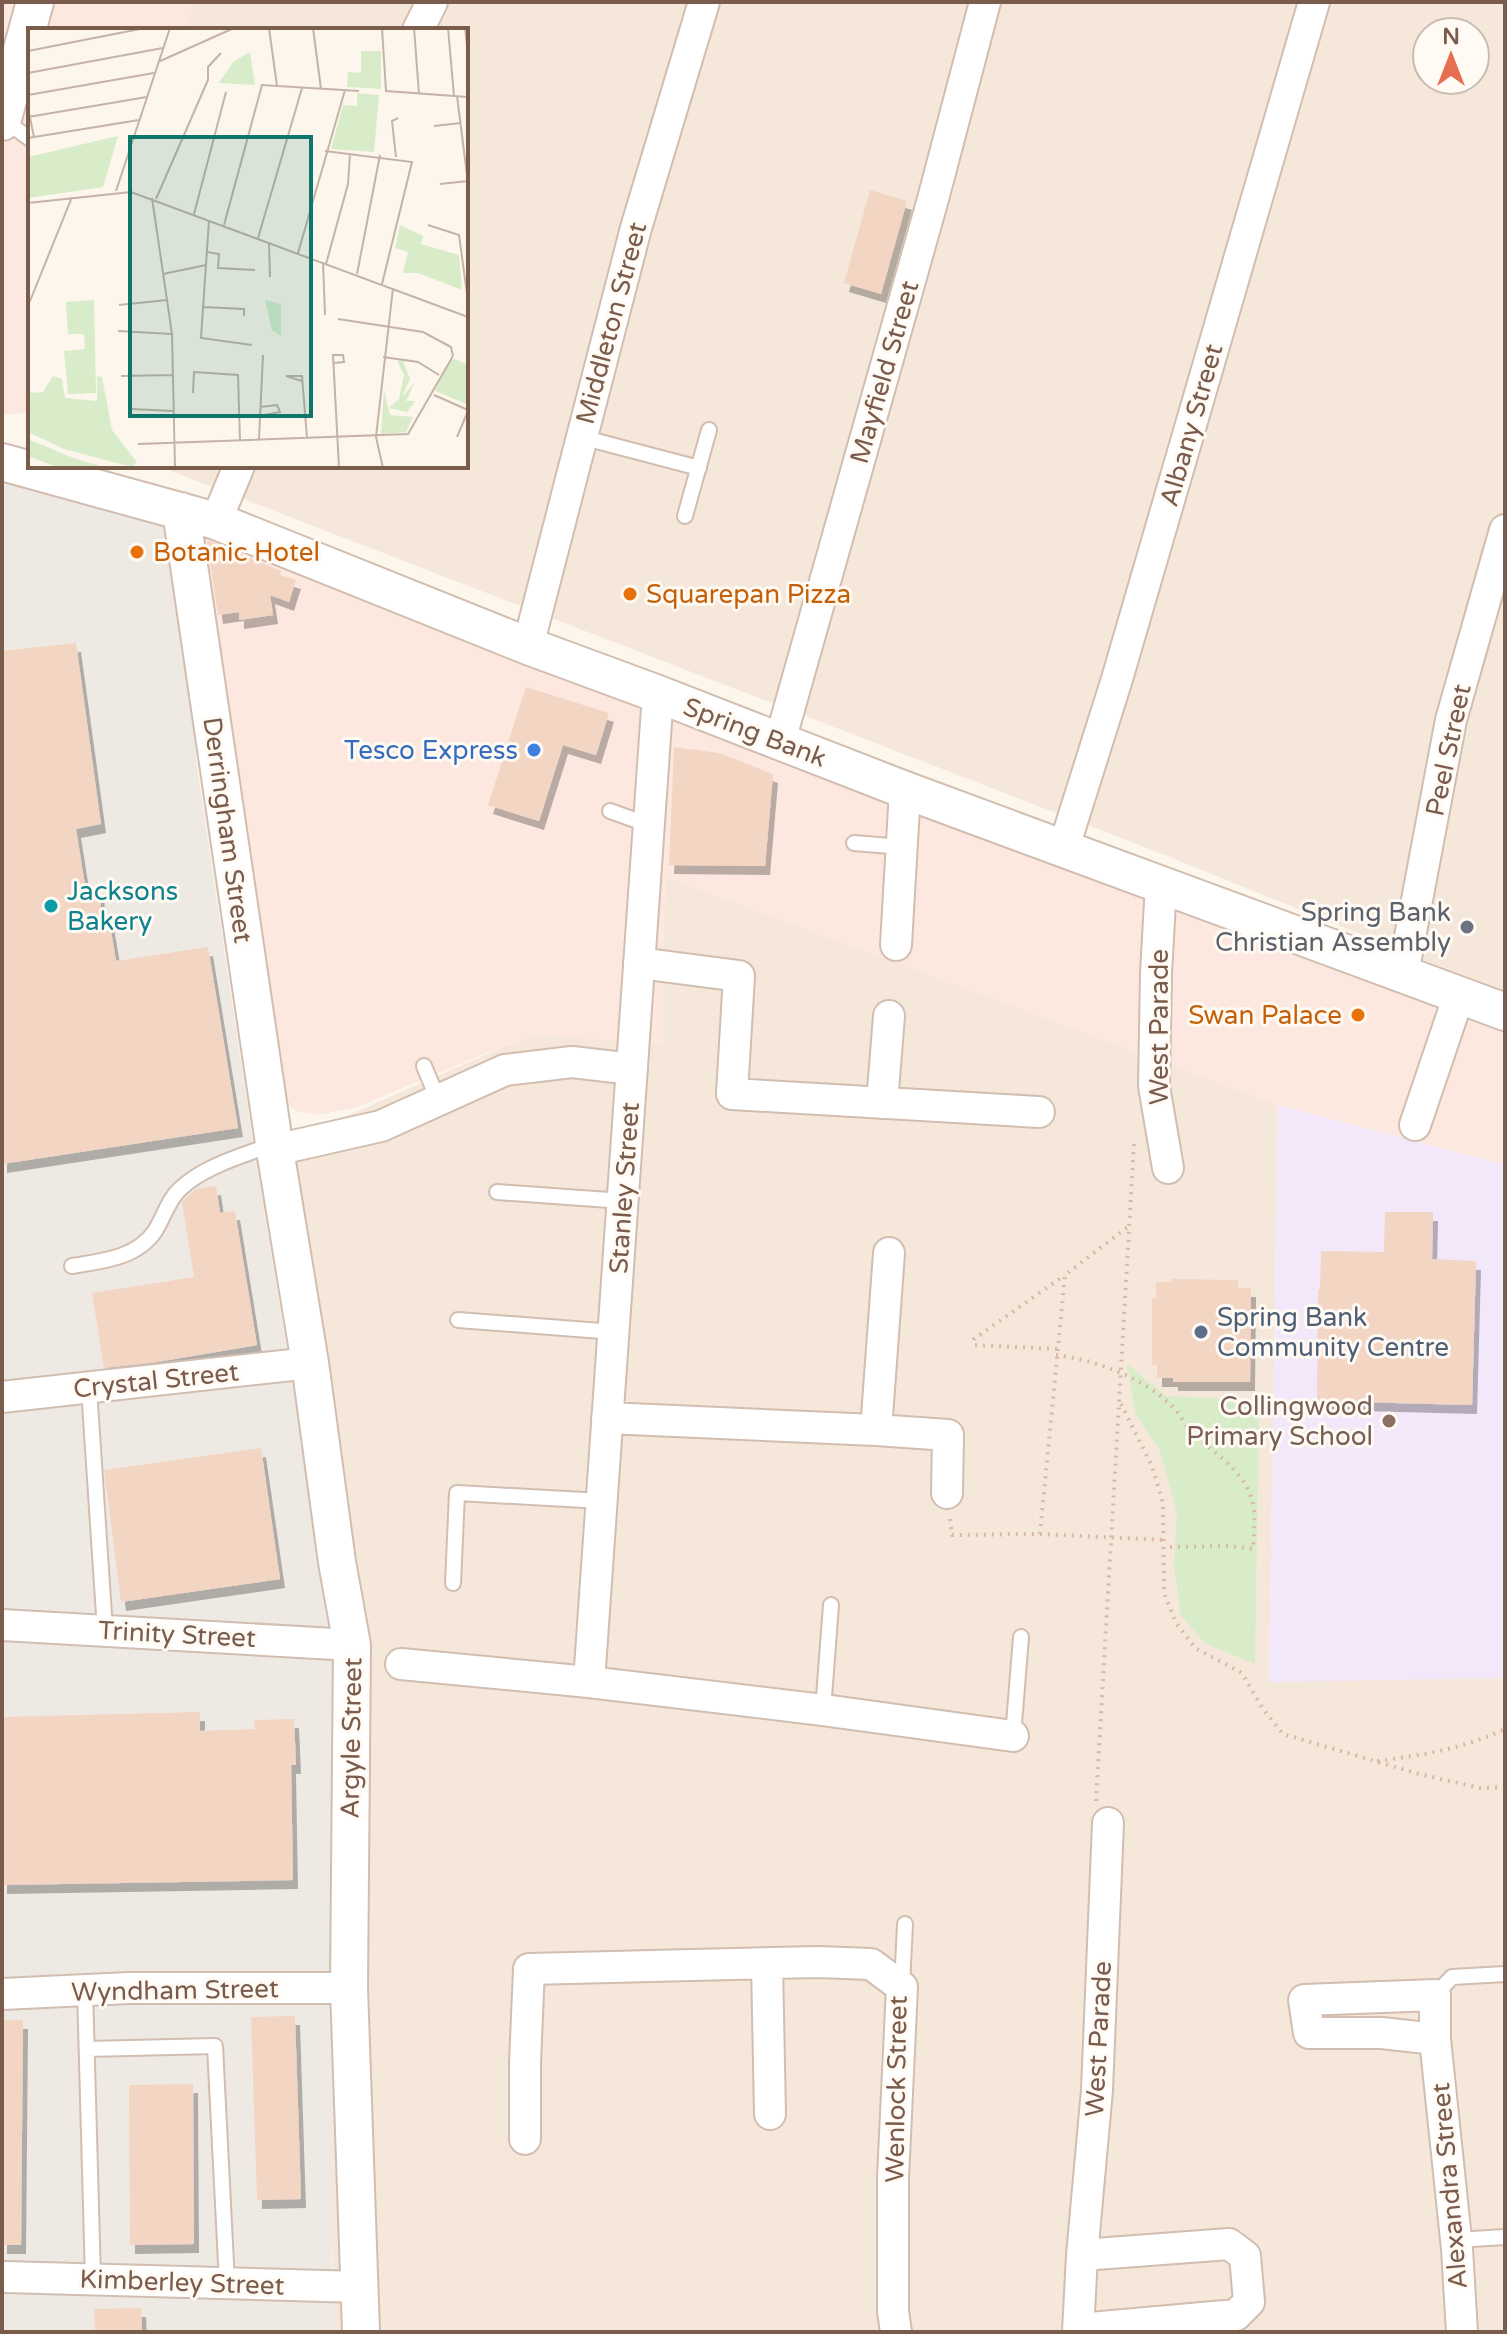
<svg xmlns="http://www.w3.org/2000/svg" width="1507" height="2334" font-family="'Varela Round',sans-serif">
  <defs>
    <filter id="shadow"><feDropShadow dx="5" dy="9" stdDeviation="0" flood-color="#0004"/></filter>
  </defs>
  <rect width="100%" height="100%" fill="#fdf6ec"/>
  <path fill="#f5e8da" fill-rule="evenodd" d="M194,2H1505V993L1165,855L158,466H466V30H184ZM1427,32H1475V80H1427Z
    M665,876L1278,1105L1269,1681L1505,1678V2332H334L319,1550L289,1350L255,1156L533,1034L662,1044Z"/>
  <path fill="#fde8e0" d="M2,2H194L184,30H30V412L2,415Z
    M207,533L1505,1018V1165L1278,1105L666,876L662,1044L533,1034L357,1107L318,1115L296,1111L286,1103L246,826L218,661L194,538Z"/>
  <path fill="#efe9e4" d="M2,471L47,479L173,529L197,766L255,1156L333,1627L334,2006L332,2263L334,2332H2Z"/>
  <path fill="#f3e8fa" d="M1278,1105L1505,1165V1678L1269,1682Z"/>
  <path fill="#d8ecc9" d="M1127,1364L1166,1396L1259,1400L1255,1664L1206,1644L1181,1616L1174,1565L1177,1513L1160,1451L1136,1415Z"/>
  <path fill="#f3d5c3" filter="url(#shadow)" d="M870,190L907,201L881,294L844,283Z
    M210,541L281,571L280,575L296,580L289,602L270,595L273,615L239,620V612L218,615L207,542Z
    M76,643L101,824L76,829L86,892L99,891L102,920L109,919L116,961L208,947L238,1128L2,1164V651Z
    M526,687L609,713L596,755L563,745L539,821L488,805Z
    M674,747L719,753L773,774L765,866L669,865Z
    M216,1186L220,1213L235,1211L257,1345L157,1362L104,1368L92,1293L194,1277L182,1202L196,1189Z
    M1385,1212H1433L1432,1259L1476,1261L1472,1405L1317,1401L1318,1289H1320L1321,1251L1384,1252Z
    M1171,1279L1238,1280V1288H1251L1250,1382H1173V1378H1157V1365H1152V1298H1156V1282H1171Z
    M261,1448L280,1579L121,1602L104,1470Z
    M200,1712V1731L255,1729L254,1720L294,1719L296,1765H291L293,1880L2,1885V1717Z
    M295,2016L301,2199L257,2200L251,2017Z
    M2,2020H23L21,2245H2Z
    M193,2084L194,2244L130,2245L129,2085Z
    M141,2308L142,2332H95L94,2309Z"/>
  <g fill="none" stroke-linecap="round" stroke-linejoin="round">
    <defs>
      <path id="service" d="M3,119L30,139
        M581,437L699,468
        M685,516L709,430
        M610,811L649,825
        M854,843L902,847
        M424,1066L438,1100
        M497,1192L623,1201
        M72,1266C102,1261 137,1258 155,1231C164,1217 168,1200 180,1189C204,1166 244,1155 274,1144
        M458,1320L614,1332
        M89,1388L105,1630
        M453,1583L457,1493L602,1501
        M823,1710L831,1605
        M1013,1736L1021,1637
        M902,1986L905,1924
        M85,1990L93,2279
        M1435,1995L1452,1977L1505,1974
        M87,2049L215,2046L227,2283
        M1456,2240L1505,2237"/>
      <path id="minor" d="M418,30L432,2
        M216,521L239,466
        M528,646L636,228L704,2
        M658,694L589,1682L823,1710L1013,1736
        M780,741L933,199L985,2
        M1064,847L1117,679L1314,2
        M1161,884L1156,973L1154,1086L1168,1168
        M896,945L905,790
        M639,963L739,976L732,1094L1039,1112
        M1403,974L1451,720L1505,530
        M882,1103L889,1016
        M1415,1125L1459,995
        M275,1150L381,1126L505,1070L572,1062L632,1069
        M2,1397L310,1363
        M607,1418L876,1430L948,1435L947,1493
        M876,1430L889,1253
        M2,1625L352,1645
        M401,1664L589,1682
        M767,1964L770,2114
        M2,1994L129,1988H349
        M1435,2039L1382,2033H1309L1304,2000L1435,1995V2039L1457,2249L1462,2332
        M525,2139V2063L529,1969L818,1962L871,1964L902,1987L893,2178V2311L896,2332
        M5,2277L360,2287
        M1079,2329L1236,2315L1249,2302L1245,2256L1229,2244L1082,2255
        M1078,2332L1082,2255L1097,2090L1108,1823"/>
      <path id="tertiary" d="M2,122L35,2
        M2,462L216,521L528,646L658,694L905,790L1505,1012
        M181,511L275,1150L310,1363L337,1562L352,1645L349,1988L361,2332"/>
    </defs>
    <use href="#service" stroke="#d1beb0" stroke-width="18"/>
    <use href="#minor" stroke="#d1beb0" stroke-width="34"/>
    <use href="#tertiary" stroke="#d1beb0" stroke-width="40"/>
    <path stroke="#d9b8a5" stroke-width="4" stroke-dasharray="2 6" stroke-linecap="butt" d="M1057,1349L974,1345V1339L1065,1275
      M1056,1355C1096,1360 1144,1378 1173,1407C1180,1414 1184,1424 1192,1432C1212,1452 1244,1470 1252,1500C1256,1514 1254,1534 1253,1549L1230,1546L1165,1547
      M1121,1404L1152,1466L1163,1503L1164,1593L1176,1623L1195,1648L1242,1673L1263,1709L1283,1734L1419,1774L1480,1788L1505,1787
      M950,1519L952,1535L1040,1534L1165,1540
      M1040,1534L1065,1275L1129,1226
      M1377,1761C1424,1755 1462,1749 1505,1729
      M1096,1801L1134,1143"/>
    <use href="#service" stroke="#fff" stroke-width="14"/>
    <use href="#minor" stroke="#fff" stroke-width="30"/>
    <use href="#tertiary" stroke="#fff" stroke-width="36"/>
  </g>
  <g fill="#e8710a" stroke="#fffaf3" stroke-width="3">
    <circle cx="137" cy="552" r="8"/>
    <circle cx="630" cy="594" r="8"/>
    <circle cx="1358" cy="1015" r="8"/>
  </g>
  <circle fill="#3f7fe0" stroke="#fffaf3" stroke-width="3" cx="534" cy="750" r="8"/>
  <circle fill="#0f9aa8" stroke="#fffaf3" stroke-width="3" cx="51" cy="906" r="8"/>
  <circle fill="#6b7280" stroke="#fffaf3" stroke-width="3" cx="1467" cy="927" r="8"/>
  <circle fill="#5c6f8a" stroke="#fffaf3" stroke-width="3" cx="1201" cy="1332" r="8"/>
  <circle fill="#8d6e63" stroke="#fffaf3" stroke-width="3" cx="1389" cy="1421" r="8"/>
  <g text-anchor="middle" stroke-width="6" stroke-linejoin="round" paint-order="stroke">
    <g font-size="26" fill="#7a5c4d" stroke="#fffaf3">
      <text transform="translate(611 323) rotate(-75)" y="9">Middleton Street</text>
      <text transform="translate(884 372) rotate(-74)" y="9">Mayfield Street</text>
      <text transform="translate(1191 425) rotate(-74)" y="9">Albany Street</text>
      <text transform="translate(755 732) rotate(21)" y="9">Spring Bank</text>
      <text transform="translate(1448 750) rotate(-78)" y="9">Peel Street</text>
      <text transform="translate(228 830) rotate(82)" y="9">Derringham Street</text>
      <text transform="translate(1159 1027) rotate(-90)" y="9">West Parade</text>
      <text transform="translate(624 1188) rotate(-86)" y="9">Stanley Street</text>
      <text transform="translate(156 1380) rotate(-6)" y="9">Crystal Street</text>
      <text transform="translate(177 1634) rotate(3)" y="9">Trinity Street</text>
      <text transform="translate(351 1738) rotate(-89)" y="9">Argyle Street</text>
      <text transform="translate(175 1990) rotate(-1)" y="9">Wyndham Street</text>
      <text transform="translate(1098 2039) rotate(-87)" y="9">West Parade</text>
      <text transform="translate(896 2089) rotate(-89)" y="9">Wenlock Street</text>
      <text transform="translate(1449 2186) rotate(-95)" y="9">Alexandra Street</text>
      <text transform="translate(182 2282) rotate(2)" y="9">Kimberley Street</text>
    </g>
    <g font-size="26" fill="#c56008" stroke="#fffaf3" text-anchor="start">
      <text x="153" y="561">Botanic Hotel</text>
      <text x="646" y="603">Squarepan Pizza</text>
      <text x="1342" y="1024" text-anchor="end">Swan Palace</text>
    </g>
    <g font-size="26" fill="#366cbe" stroke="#fffaf3" text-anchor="end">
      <text x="518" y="759">Tesco Express</text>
    </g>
    <g font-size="26" fill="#0d838f" stroke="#fffaf3" text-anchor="start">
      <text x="67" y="900">Jacksons<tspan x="67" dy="30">Bakery</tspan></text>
    </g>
    <g font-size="26" fill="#5b616d" stroke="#fffaf3" text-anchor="end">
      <text x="1451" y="921">Spring Bank<tspan x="1451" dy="30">Christian Assembly</tspan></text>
    </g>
    <g font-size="26" fill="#4e5e75" stroke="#fffaf3" text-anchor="start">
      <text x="1217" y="1326">Spring Bank<tspan x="1217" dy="30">Community Centre</tspan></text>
    </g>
    <g font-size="26" fill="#785e54" stroke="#fffaf3" text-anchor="end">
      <text x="1373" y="1415">Collingwood<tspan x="1373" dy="30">Primary School</tspan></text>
    </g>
  </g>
  <g transform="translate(28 28)">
    <rect width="440" height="440" fill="#fdf6ec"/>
    <path d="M333,23H353V61L319,59L320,44L333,45ZM222,24L227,57L191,55L205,34ZM329,65L351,67L346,124L303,121L315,77L329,78ZM90,108L75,159L0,170V129ZM372,197L395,208L393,216L431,227L434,262L390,245H375L380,224L367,220ZM66,272L68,365L40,366L36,323L57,321L56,306H40L38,274ZM237,272L253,276V308L244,302ZM428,331L440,337L438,376L407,363L422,332ZM369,333H375L382,351L374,369L387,354L378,373H387L379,384L361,380L371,371L376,347ZM25,348L34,351L37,370L69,373V348L74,349L84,402L109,434L104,439L36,421L0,404V357L3,365L15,364ZM356,362L362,387L385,389L378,404L353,406ZM0,411L43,429L78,440H31L0,428Z" fill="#d8ecc9"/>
    <path fill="none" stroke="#c5b3a7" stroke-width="2" d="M241,0L249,58M285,0L293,61M354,0L358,63L440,69M386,0L391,66M420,0L426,68M437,0L440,27M0,23L117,0M130,34L206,0M0,45L135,20M0,67L126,45M429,68L440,155M0,80L6,109M0,89L119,69M406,98L433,95M0,110L111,92M297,123L384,134L354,256M368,129L364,93L370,90M412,156L440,153M88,163L142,0M124,170L144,306L147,440M128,171L180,52V39L193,25M0,175L103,164L440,289M166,186L198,64M181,192L173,310L224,317M196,197L234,57L331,63M400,197L431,207L440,273M230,210L274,60M241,215L242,249M179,224L191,226L190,240L227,242M270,225L317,62M295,234L297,287M298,236L320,156L322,125M135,246L178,237M329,246L352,127M91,277L139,272M0,278L44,169M175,279L216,281V288M310,291L395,304L423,319L425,328M90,303L144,306M355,329L390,334L411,347M305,335L316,334L315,327H305L311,440M93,348L144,347M274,353L258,348H274L279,410M165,365L166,344L210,347L212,413M406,367L440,382M103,381L145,383M231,388L252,384L249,377L232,379M429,409L440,383M231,411L235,327M110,416L380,406L425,328M355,440L348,409L365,260"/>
    <path fill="#0f766e" fill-opacity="0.15" stroke="#0f766e" stroke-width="4" d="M102,109H283V388H102Z"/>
    <rect width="440" height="440" fill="none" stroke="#7a5c4d" stroke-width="4"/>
  </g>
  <rect width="1507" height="2334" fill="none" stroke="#7a5c4d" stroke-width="8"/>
  <g transform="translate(1451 56)"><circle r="38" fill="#fffaf3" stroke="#cabbb1" stroke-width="2"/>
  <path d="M0-6L14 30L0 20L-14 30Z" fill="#e76f51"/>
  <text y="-12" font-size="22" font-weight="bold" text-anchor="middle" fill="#7a5c4d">N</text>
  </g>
</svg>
